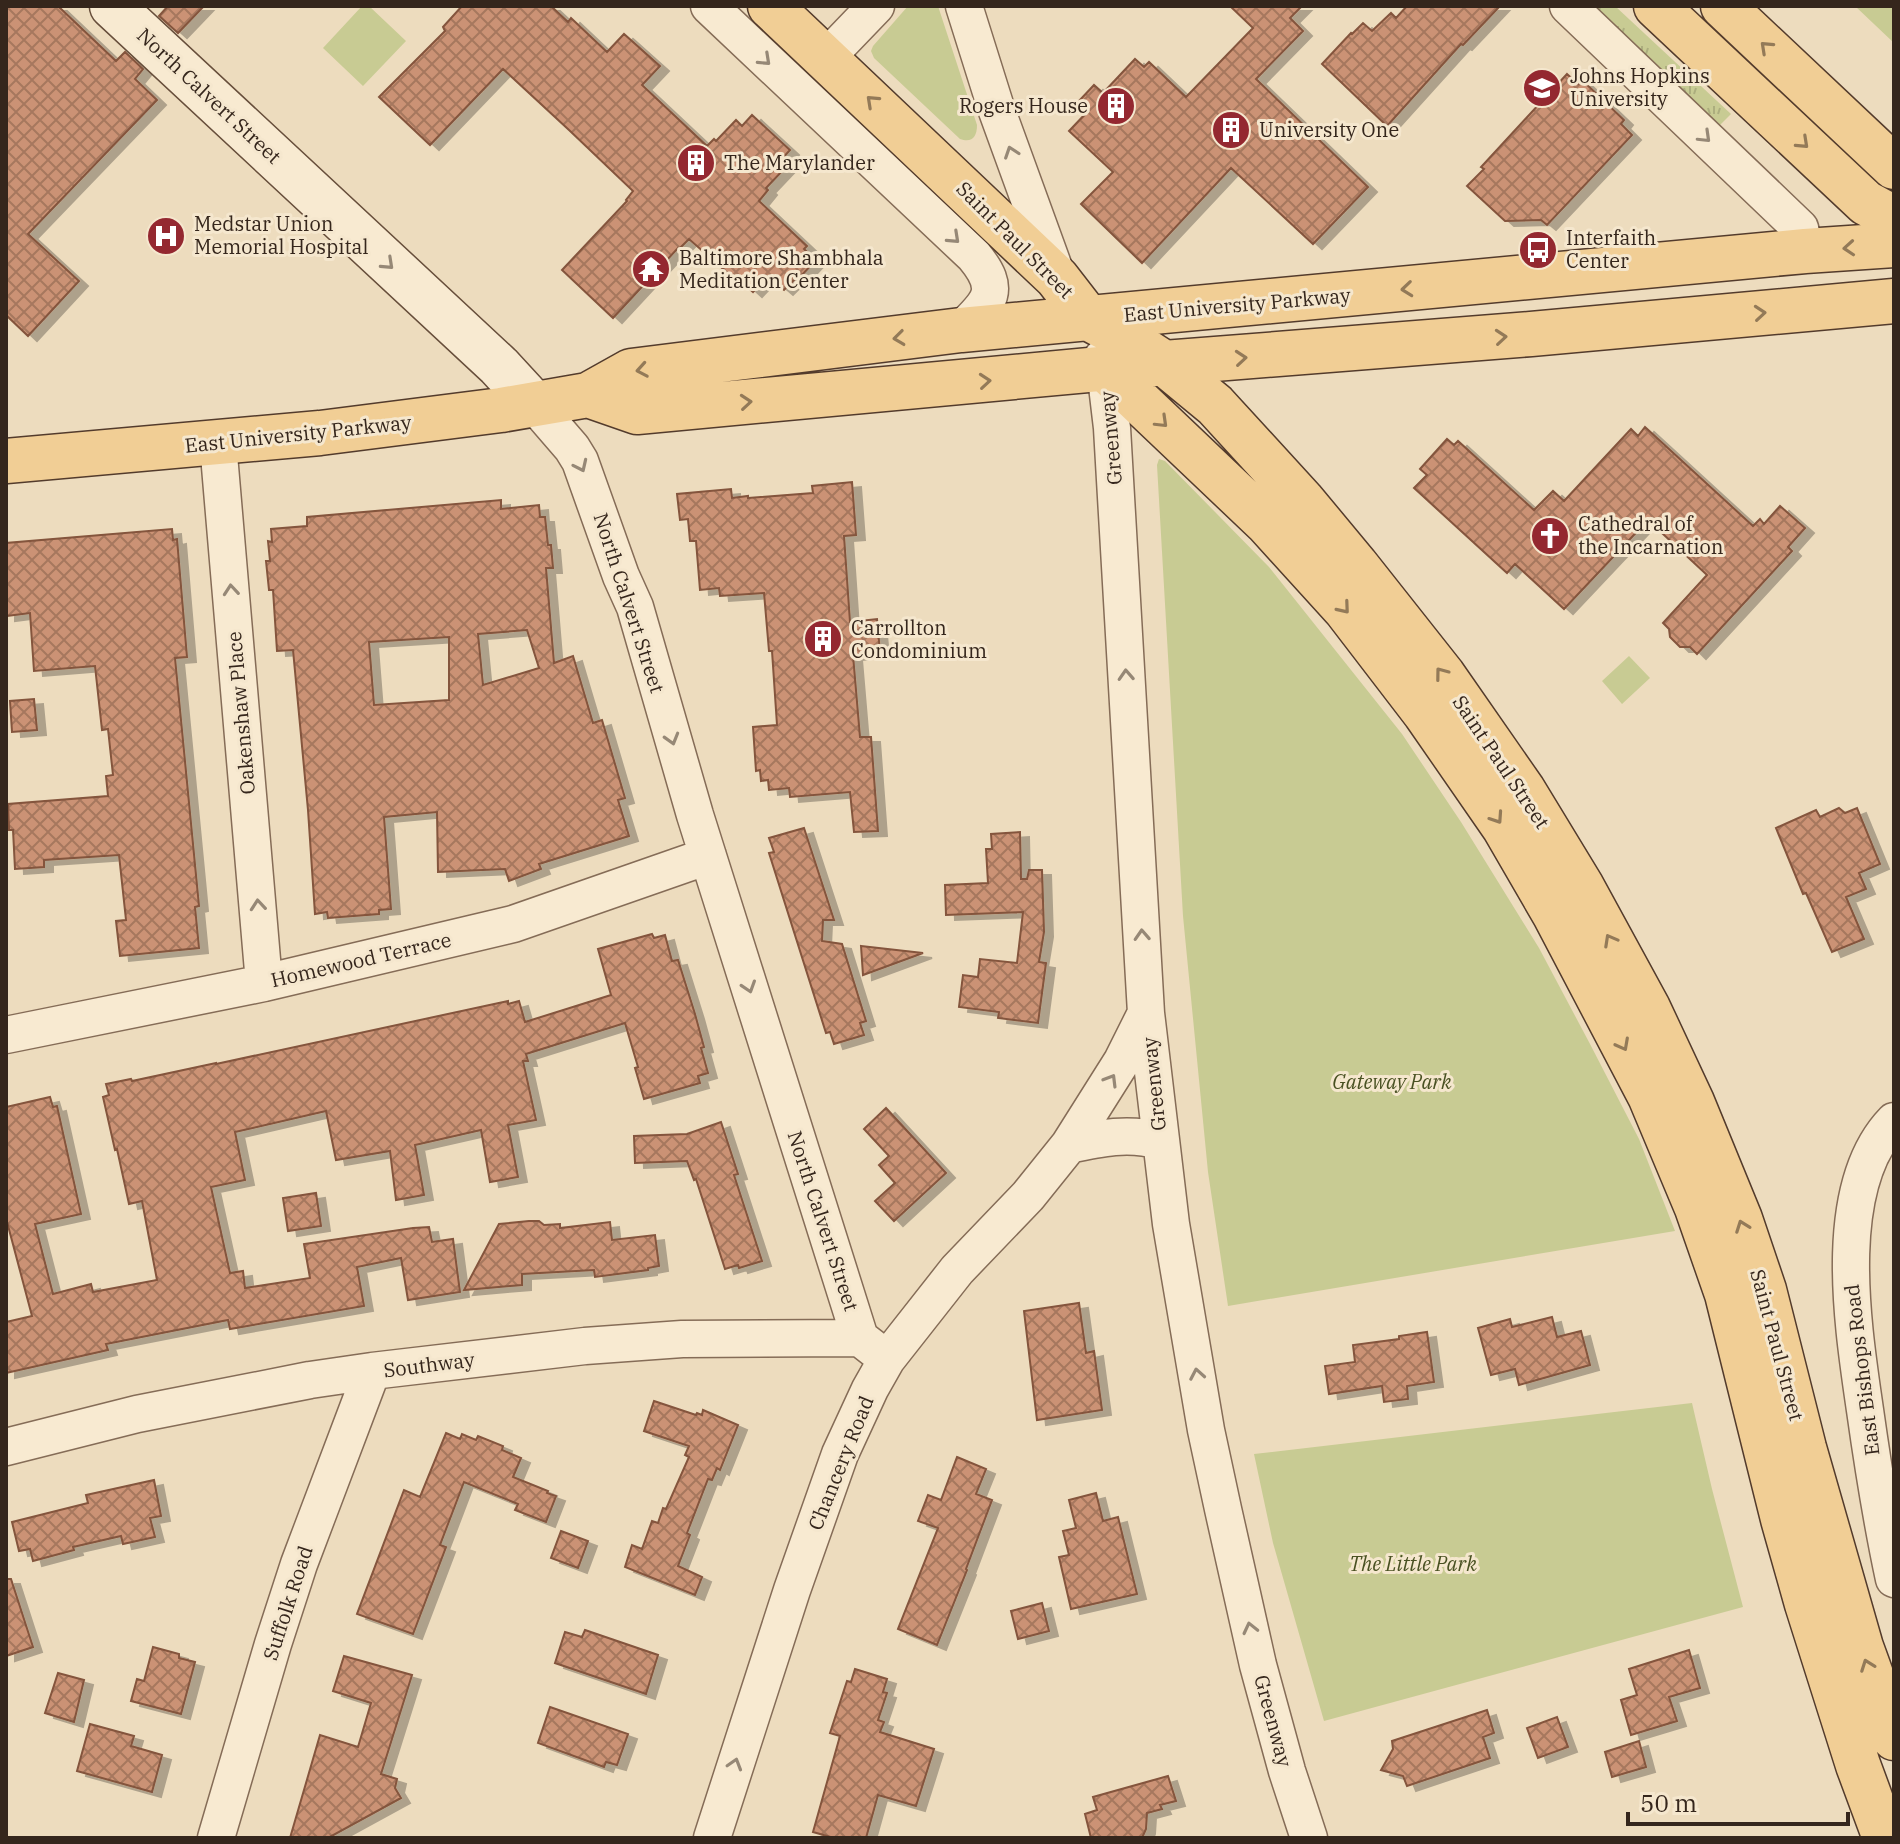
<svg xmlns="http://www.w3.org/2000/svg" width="1900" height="1844" font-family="'IBM Plex Serif',serif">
  <defs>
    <pattern id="grass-tufts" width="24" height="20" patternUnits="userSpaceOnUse" patternTransform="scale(2)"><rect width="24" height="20" fill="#c8cb93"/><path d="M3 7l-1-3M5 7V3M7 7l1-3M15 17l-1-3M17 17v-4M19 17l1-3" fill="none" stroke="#acae7e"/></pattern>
    <pattern id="building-cross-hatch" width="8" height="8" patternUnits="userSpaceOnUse" patternTransform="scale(2)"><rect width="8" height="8" fill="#cb9274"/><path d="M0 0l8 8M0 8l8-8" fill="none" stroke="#a6775e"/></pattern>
    <filter id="shadow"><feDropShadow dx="9" dy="5" stdDeviation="0" flood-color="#0004"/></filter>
  </defs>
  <rect width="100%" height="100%" fill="#eddcbe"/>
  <path fill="url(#grass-tufts)" d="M1586,6H1615L1731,114L1717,128Z"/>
  <path fill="#c8cb93" d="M362,6H369L406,41L363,86L323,48Z
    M908,6H938L977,125C977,137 972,143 960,139L874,58L871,51L873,46Z
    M1855,6H1894V43Z
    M1159,459L1165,461L1269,567L1402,734L1461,822L1539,948L1590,1044L1639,1139L1675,1231L1228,1306L1208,1172L1183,916L1157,465Z
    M1629,656L1650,678L1622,704L1602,681Z
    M1692,1403L1712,1489L1743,1607L1324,1721L1273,1543L1254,1454Z"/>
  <path fill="url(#building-cross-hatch)" stroke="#84543d" stroke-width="2" fill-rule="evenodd" filter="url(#shadow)" d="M6,6H58L116,61L125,52L143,69L135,79L157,100L28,234L79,281L28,336L6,315Z
    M168,6H204L178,33L159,16Z
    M462,6H551L568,22L571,18L607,52L624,34L660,66L642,85L707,146L714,139L716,141L736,120L742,126L752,115L790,150L780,161L786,167L766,188L768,190L759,201L807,246L804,249L816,260L801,276L799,275L784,290L768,276L753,292L741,281L739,283L689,239L679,249L678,248L613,318L562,270L627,201L626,200L633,191L569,130L503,69L430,145L379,97L445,31L443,27Z
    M1230,6H1302L1290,18L1303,31L1256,79L1368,187L1313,244L1231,168L1142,263L1081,204L1113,172L1069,131L1089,110L1079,101L1094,85L1103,93L1135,59L1144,67L1149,62L1186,97L1253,28Z
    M1407,6H1500L1463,45L1461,44L1387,126L1322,64L1351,33L1352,34L1363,23L1372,31L1391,13L1396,18Z
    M1567,74L1578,84L1582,80L1624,120L1621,124L1632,135L1547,225L1541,220L1505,221L1467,186L1484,169L1481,167Z
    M1645,427L1753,526L1760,519L1764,524L1780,506L1805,528L1788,547L1792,551L1697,654L1690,647H1680L1670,637L1669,629L1663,623L1707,575L1648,520L1564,609L1515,564L1507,573L1414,488L1427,475L1420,469L1447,439L1454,445L1458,441L1534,510L1553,491L1564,501L1631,429L1638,436Z
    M852,482L856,535L844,536L850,622L877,619L880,652L853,655L860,737H871L878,831L854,832L850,792L790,797L789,788L769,790L768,780L761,781L760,770L756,771L753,727L777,725L772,651H769L764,593L720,596L719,588L700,590L696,541H690L688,519L680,520L677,494L731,489L732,498L748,496V498L813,493L812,486Z
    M501,500V509L539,505L540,517H545L548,545H551L553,568H546L554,663L573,656L593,723L602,720L625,798L618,800L629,836L539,864L541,869L509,881L505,869L438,872L437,812L384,817L391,909L379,910V914L328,918L327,912L315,914L308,810L293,650L277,651L273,590H269L266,561H270L268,541L272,542L271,529L307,526V517ZM527,630L539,668L483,685L478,634ZM449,637V700L374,705L369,642Z
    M172,529L173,540L177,539L187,657L175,658L199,906L195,907L199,948L120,956L116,921L126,920L119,855L44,860V867L15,869L13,830H9L8,804L108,796L106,776L113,775L108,729L102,730L95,666L34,671L30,613L6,616V543Z
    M34,699L37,730L12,732L10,701Z
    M1839,808L1845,813L1857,808L1880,864L1859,873L1866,889L1846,897L1864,939L1832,952L1806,893L1803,894L1776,828L1816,810L1820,817Z
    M804,828L834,920H823L822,941L842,944L866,1021L860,1023L864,1035L834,1044L830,1032L826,1033L769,853L774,852L769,838Z
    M1020,832L1021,879H1027L1029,870H1042L1044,932L1039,962L1046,963L1038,1023L998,1018L999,1012L959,1007L963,975L978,977L980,959L1017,963L1023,912L946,915L945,885L988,883L986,849H992L991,834Z
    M652,934L654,938L665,935L672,961L678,960L695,1014L704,1047L701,1048L708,1073L698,1076L700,1083L644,1099L635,1068L638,1067L625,1023L526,1054L528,1061H523L536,1120L508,1125L518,1177L490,1182L481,1130L415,1145L424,1195L396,1200L390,1151L336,1160L326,1111L235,1132L245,1180L211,1187L230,1273L243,1271L245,1288L310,1278L304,1244L413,1228L429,1227L432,1242L453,1239L460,1292L408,1300L401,1258L357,1267L364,1306L230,1329L228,1320L106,1344L108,1350L6,1373V1322L32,1316L6,1218V1107L50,1097L53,1107L57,1106L81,1214L35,1224L53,1294L91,1284L93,1292L157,1280L142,1201L129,1204L117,1149L115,1150L103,1097L109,1095L106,1084L131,1079L132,1081L216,1063V1064L508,1001V1004L519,1001L525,1022L611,995L598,949Z
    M861,946L923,953L863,975Z
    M886,1108L946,1173L894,1221L875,1201L895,1183L879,1165L889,1156L864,1129Z
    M721,1122L738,1174L734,1175L762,1261L739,1268L738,1265L725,1269L696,1179L694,1180L687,1161L635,1163L634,1136L687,1134Z
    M316,1193L321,1226L288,1231L283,1198Z
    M529,1221H539L544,1225L560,1224V1228L610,1222L612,1240L655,1235L659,1266L648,1268V1270L595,1277L594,1270L522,1274V1285L464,1290L499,1224Z
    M1079,1303L1086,1353L1094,1351L1102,1410L1037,1420L1024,1311Z
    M1552,1317L1557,1337L1581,1331L1590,1365L1519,1385L1515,1369L1491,1375L1478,1328L1510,1319L1512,1327Z
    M1427,1332L1434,1382L1407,1386L1408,1399L1384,1402L1382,1386L1329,1394L1325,1366L1355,1362L1353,1345L1399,1339V1336Z
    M654,1401L696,1415L697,1413L702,1415L703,1410L738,1425L720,1470L717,1468L712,1480L708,1479L687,1533L690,1535L678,1566L702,1577L695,1595L625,1567L632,1545L642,1549L652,1521L658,1523L663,1508L666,1509L689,1457L685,1455L689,1446L644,1431Z
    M446,1433L460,1439L462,1434L476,1440L478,1436L503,1446L502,1450L521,1458L513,1477L548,1491L547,1493L556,1496L546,1522L515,1510L518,1504L464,1482L440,1545L446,1547L413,1634L357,1614L404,1490L420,1497Z
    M957,1457L986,1469L976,1494L992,1500L966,1569L967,1570L937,1645L898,1629L938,1528L918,1521L928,1495L941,1500Z
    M154,1480L161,1516L150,1518L155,1537L123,1544L121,1536L73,1547L74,1550L33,1561L30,1549L19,1551L12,1522L88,1503L86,1495Z
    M1096,1493L1103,1521L1118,1517L1137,1594L1071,1609L1059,1557L1069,1555L1063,1531L1076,1528L1069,1500Z
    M561,1531L588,1541L578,1568L551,1558Z
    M6,1579H11L33,1647L6,1656Z
    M1042,1603L1049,1631L1018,1639L1011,1611Z
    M585,1630L658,1655L646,1694L555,1663L565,1632L582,1637Z
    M153,1647L179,1654V1658L195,1662L181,1714L131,1701L137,1679L144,1681Z
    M1689,1650L1700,1688L1669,1697L1677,1721L1631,1735L1621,1700L1637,1695L1629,1669Z
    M344,1656L412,1675L381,1774L397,1779L395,1788L401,1798L328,1838H290L320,1735L358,1747L371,1703L333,1691Z
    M855,1669L887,1679L883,1692L887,1693L878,1720L884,1722L880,1732L934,1749L916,1806L878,1795L866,1838H834L813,1832L840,1736L830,1733L847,1681L851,1682Z
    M58,1673L84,1680L74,1722L45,1713Z
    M550,1707L628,1734L617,1765L606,1762L604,1767L538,1743Z
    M1487,1710L1494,1733L1483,1737L1490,1758L1407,1786L1403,1776L1381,1770L1393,1749L1392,1741Z
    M1557,1717L1568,1747L1538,1758L1527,1728Z
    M90,1724L134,1736L131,1746L162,1755L152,1792L77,1771Z
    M1639,1741L1646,1767L1612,1777L1605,1752Z
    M1168,1776L1176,1801L1160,1805L1162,1809L1147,1813L1146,1829L1142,1838H1091L1085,1814L1097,1810L1093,1797Z"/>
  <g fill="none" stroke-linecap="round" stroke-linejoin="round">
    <defs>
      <path id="street" d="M709,6L974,256C1003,291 989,303 961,330
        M964,6L997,111L1057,276
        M1568,6L1800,228L1805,251
        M826,58L876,6
        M1102,358L1105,369L1112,428L1146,1013L1171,1224L1206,1430L1223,1509L1258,1665L1287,1771L1309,1838
        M534,404L572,448L580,461L621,576L635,607L695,815L860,1338L887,1359
        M218,443L264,983
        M6,1035L264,983L513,924L708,856
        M1894,1121C1830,1187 1853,1327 1865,1410C1873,1467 1882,1523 1894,1579
        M1069,1145C1100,1138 1129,1132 1160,1141
        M6,1447L137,1414L310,1380L372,1371L585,1346L682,1339L860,1338
        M216,1838L273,1644L299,1564L372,1371
        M712,1838L792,1590L840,1454L870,1389L887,1359L957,1270L1028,1196L1069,1145L1122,1061L1146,1013"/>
      <path id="secondary" d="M112,6L499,366L534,404"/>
      <path id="primary" d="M770,6L1057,278L1088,318L1127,339L1164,363L1215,405L1302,500L1356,565L1443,675L1523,790L1582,887L1648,1008L1692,1102L1740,1219L1764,1290L1804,1448L1861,1647L1894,1738
        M1656,6L1866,203L1894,218
        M1723,6L1894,167
        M1105,369L1267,523L1346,610L1425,713L1504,827L1555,915L1650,1096L1697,1208L1727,1294L1783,1519L1807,1604L1858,1765L1885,1838
        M588,395L637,412L1164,363L1531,334L1894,301
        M6,461L320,433L501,410L588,395L631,371L961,330L1805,251L1894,245"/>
    </defs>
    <use href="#street" stroke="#856c57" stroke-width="39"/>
    <use href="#secondary" stroke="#674e3b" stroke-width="47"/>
    <use href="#primary" stroke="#533b2c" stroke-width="47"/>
    <use href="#street" stroke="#f8ead1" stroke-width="36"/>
    <use href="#secondary" stroke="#f8ead1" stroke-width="44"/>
    <use href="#primary" stroke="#f1ce95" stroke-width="44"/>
  </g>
  <defs><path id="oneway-chevron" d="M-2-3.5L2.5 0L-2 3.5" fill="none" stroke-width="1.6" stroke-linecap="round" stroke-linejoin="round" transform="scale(2)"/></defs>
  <g stroke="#937a58">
    <use href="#oneway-chevron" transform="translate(1766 47) rotate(-137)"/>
    <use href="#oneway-chevron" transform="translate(872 101) rotate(-137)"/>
    <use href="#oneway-chevron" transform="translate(1803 143) rotate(43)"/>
    <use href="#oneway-chevron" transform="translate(1849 248) rotate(176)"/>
    <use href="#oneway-chevron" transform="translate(1407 289) rotate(174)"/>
    <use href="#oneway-chevron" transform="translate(1760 313) rotate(-5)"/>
    <use href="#oneway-chevron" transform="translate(1501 337) rotate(-5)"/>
    <use href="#oneway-chevron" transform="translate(899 338) rotate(173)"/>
    <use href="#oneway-chevron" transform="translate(1241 358) rotate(-5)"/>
    <use href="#oneway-chevron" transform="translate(642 370) rotate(170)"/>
    <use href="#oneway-chevron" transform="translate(985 381) rotate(-5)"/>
    <use href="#oneway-chevron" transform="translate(746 402) rotate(-5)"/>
    <use href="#oneway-chevron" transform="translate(1162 422) rotate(44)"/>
    <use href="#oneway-chevron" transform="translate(1344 608) rotate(50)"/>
    <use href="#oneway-chevron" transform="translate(1441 673) rotate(-127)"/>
    <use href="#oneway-chevron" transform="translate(1497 818) rotate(56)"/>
    <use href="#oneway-chevron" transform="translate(1610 940) rotate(-119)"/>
    <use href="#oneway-chevron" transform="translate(1623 1045) rotate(62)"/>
    <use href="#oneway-chevron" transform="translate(1742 1226) rotate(-110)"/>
    <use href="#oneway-chevron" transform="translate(1867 1665) rotate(-110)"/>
  </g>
  <g stroke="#968876">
    <use href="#oneway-chevron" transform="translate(765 60) rotate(43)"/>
    <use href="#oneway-chevron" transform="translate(1705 137) rotate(44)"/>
    <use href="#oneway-chevron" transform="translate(1011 152) rotate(-109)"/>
    <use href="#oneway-chevron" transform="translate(954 238) rotate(43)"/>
    <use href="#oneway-chevron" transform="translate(388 264) rotate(43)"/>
    <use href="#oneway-chevron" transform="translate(581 466) rotate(65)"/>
    <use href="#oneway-chevron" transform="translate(231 590) rotate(-95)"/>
    <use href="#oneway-chevron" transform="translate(1126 675) rotate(-93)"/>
    <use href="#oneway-chevron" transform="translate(672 739) rotate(74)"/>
    <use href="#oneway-chevron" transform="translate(258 905) rotate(-95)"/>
    <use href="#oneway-chevron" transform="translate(1142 935) rotate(-93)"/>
    <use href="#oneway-chevron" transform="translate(749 987) rotate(72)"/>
    <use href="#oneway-chevron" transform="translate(1111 1080) rotate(-59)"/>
    <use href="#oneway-chevron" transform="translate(1197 1374) rotate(-100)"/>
    <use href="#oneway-chevron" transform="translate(1250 1628) rotate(-103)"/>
    <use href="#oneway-chevron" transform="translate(735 1764) rotate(-73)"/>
  </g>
  <defs>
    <symbol id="university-disc" viewBox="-11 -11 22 22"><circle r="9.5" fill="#942830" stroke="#f5e7ce"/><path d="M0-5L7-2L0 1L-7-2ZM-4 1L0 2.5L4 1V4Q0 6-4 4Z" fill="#fff"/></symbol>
    <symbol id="building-disc" viewBox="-11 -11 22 22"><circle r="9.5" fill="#942830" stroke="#f5e7ce"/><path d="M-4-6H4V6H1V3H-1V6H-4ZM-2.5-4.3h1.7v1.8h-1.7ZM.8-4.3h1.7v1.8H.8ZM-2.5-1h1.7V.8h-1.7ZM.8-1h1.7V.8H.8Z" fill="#fff"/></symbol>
    <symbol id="hospital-disc" viewBox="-11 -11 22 22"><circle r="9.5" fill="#942830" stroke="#f5e7ce"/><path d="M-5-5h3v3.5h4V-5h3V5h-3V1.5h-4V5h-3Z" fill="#fff"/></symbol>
    <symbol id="bus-disc" viewBox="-11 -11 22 22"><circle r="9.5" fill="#942830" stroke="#f5e7ce"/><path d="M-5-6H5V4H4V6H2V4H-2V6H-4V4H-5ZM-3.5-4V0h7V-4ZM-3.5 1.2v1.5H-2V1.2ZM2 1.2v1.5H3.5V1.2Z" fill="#fff"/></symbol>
    <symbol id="temple-disc" viewBox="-11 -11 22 22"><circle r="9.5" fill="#942830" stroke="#f5e7ce"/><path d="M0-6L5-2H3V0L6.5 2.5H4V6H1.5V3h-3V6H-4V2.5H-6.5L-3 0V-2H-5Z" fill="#fff"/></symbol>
    <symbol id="church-disc" viewBox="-11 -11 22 22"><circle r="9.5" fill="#942830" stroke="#f5e7ce"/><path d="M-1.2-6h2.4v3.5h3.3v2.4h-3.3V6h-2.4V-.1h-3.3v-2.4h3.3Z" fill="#fff"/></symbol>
  </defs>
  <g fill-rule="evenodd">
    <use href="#university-disc" x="1520" y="66" width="44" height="44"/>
    <use href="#building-disc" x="1094" y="84" width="44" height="44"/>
    <use href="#building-disc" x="1209" y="108" width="44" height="44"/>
    <use href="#building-disc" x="674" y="141" width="44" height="44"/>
    <use href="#hospital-disc" x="144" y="214" width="44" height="44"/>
    <use href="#bus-disc" x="1516" y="228" width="44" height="44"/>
    <use href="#temple-disc" x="629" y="247" width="44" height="44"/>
    <use href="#church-disc" x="1528" y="514" width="44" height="44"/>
    <use href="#building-disc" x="801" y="617" width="44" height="44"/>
  </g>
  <g text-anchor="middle" stroke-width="6" stroke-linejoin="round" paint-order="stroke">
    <g font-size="20" fill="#35261c" stroke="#f5e7ce" text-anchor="start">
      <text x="1570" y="83">Johns Hopkins<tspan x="1570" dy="23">University</tspan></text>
      <text x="1088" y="113" text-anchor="end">Rogers House</text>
      <text x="1259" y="137">University One</text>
      <text x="724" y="170">The Marylander</text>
      <text x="194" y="231">Medstar Union<tspan x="194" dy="23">Memorial Hospital</tspan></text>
      <text x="1566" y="245">Interfaith<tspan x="1566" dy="23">Center</tspan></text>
      <text x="679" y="265">Baltimore Shambhala<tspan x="679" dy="23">Meditation Center</tspan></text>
      <text x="1578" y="531">Cathedral of<tspan x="1578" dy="23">the Incarnation</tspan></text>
      <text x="851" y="635">Carrollton<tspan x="851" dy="23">Condominium</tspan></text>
    </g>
    <g font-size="20" fill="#35261c" stroke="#f5e7ce">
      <text transform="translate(209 96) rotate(43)" y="7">North Calvert Street</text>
      <text transform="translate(1015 240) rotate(45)" y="7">Saint Paul Street</text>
      <text transform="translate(1237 305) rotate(-5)" y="7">East University Parkway</text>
      <text transform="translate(298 434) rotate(-6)" y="7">East University Parkway</text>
      <text transform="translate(1111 438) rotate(-95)" y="7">Greenway</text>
      <text transform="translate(629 603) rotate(72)" y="7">North Calvert Street</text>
      <text transform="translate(241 713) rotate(-95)" y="7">Oakenshaw Place</text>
      <text transform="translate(1501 762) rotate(56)" y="7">Saint Paul Street</text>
      <text transform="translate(361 960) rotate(-13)" y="7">Homewood Terrace</text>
      <text transform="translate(1154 1084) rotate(-96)" y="7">Greenway</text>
      <text transform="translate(823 1221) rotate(72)" y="7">North Calvert Street</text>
      <text transform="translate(1777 1345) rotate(75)" y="7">Saint Paul Street</text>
      <text transform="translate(429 1365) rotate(-7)" y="7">Southway</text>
      <text transform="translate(1862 1370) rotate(-97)" y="7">East Bishops Road</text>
      <text transform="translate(841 1463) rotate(-68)" y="7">Chancery Road</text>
      <text transform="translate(288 1603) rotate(-72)" y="7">Suffolk Road</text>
      <text transform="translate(1273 1721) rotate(75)" y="7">Greenway</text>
    </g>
    <g font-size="20" font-style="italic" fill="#495122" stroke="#f5e7ce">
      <text x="1392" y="1089">Gateway Park</text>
      <text x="1413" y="1571">The Little Park</text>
    </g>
  </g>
  <rect width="1900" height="1844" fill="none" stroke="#35261c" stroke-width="16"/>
  <path d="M1628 1812v12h220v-12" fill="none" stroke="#35261c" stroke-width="4"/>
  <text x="1640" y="1812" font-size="24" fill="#35261c" stroke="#f5e7ce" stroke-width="6" paint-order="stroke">50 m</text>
</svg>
